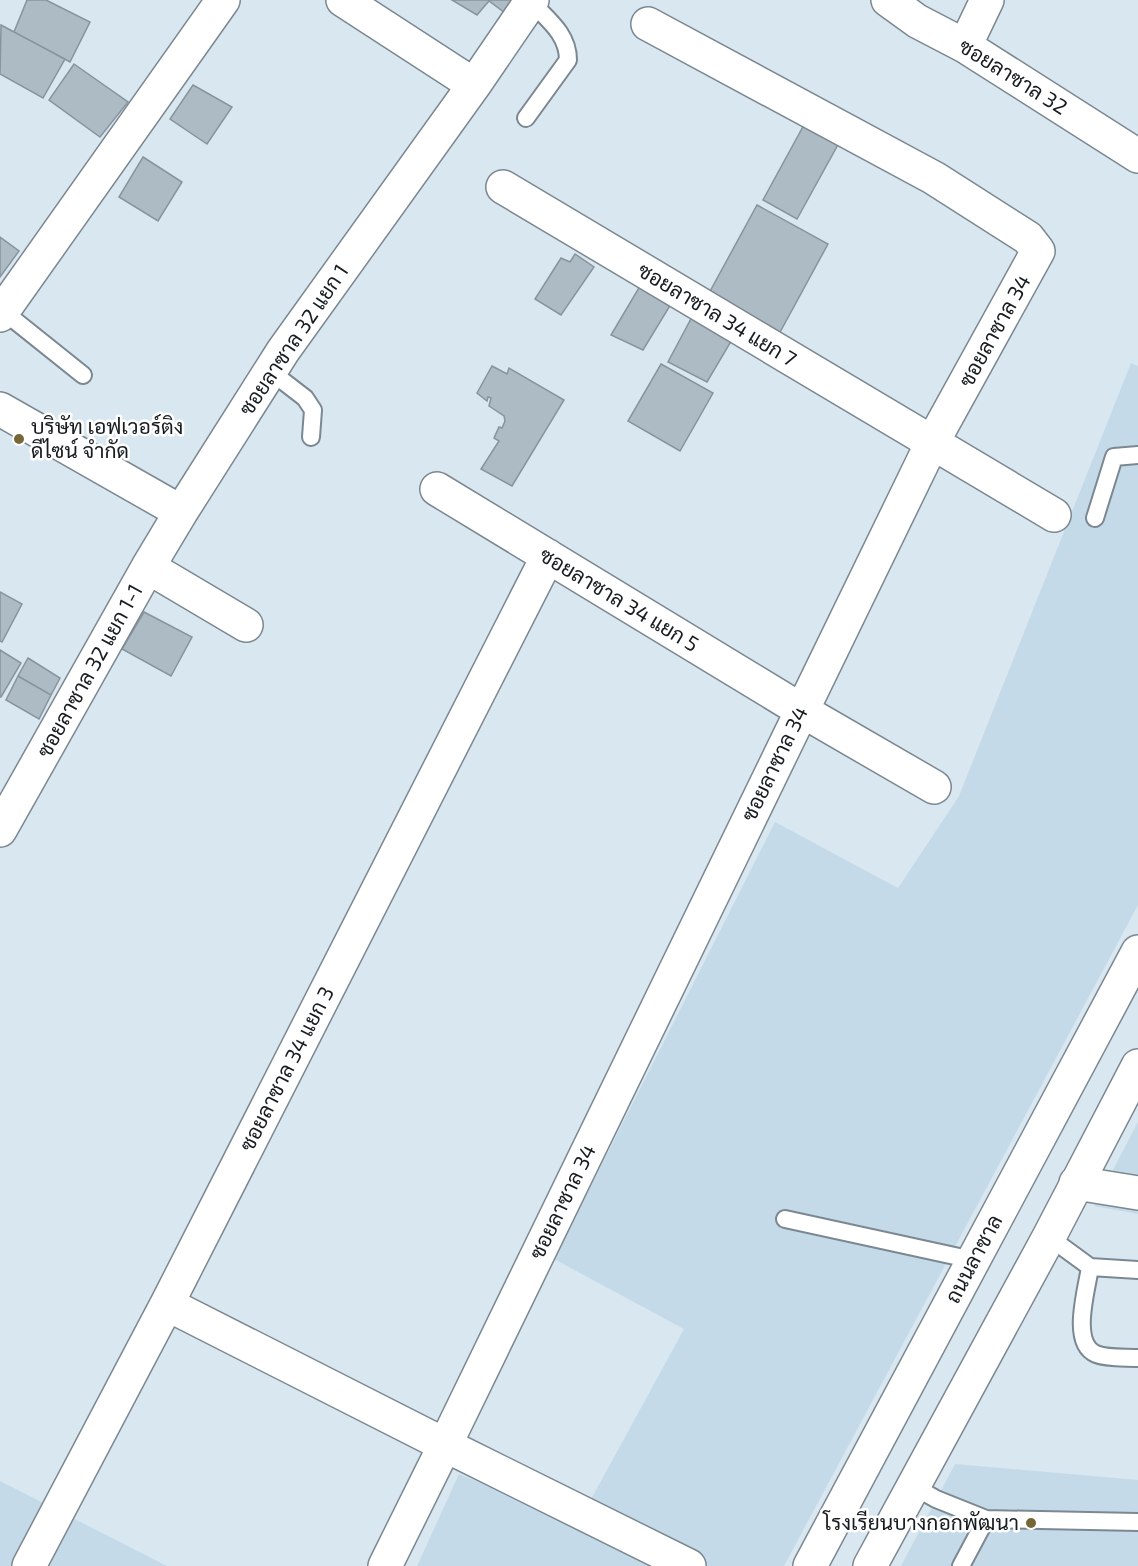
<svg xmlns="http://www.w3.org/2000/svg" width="1138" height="1566" font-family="'Exo 2',Sarabun,sans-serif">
  <rect width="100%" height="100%" fill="#d9e7f0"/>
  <path fill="#c5dae8" d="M1131,363L1138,366V905L784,1566H417L459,1474L578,1523L684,1329L554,1259L775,822L898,888L959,796Z
    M1138,1122V1214L1094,1206Z
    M955,1464L1138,1480V1566H901Z
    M0,1481L167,1566H0Z"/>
  <path fill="#adbbc4" stroke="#88949d" stroke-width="1.5" d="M27,0H46L90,22L70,62L14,32Z
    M452,0H514L505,13L489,1L477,15Z
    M1,25L65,59L43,98L0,74Z
    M74,64L128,102L100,137L49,100Z
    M193,85L232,107L207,144L170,119Z
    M805,123L840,141L797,219L763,200Z
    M143,157L182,182L158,221L119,197Z
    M757,205L828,244L779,334L708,295Z
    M0,237L19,251L0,277Z
    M575,254L594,267L561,315L535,299L561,258L570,262Z
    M640,286L671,304L643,350L611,335Z
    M693,315L733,338L707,382L668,362Z
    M661,364L713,393L680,451L628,421Z
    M492,366L507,374L509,368L564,400L512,486L481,469L499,441L494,438L499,427L502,428L505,421L504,416L489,406L491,398L488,397L487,401L477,393Z
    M0,592L22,604L2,642L0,641Z
    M144,612L192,637L171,676L122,649Z
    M0,650L21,663L1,697H0Z
    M28,658L60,678L51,695L18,676Z
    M18,676L51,695L39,719L6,700Z"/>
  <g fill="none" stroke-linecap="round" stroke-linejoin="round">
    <defs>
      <path id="service" d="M526,118L568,60C568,34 548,20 531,2
        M3,311L83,375
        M270,371L305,398L313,410L311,437
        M1095,518L1114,457L1138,455
        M785,1219L973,1260
        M1049,1237L1090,1267L1138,1270
        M1090,1267C1087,1289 1070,1343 1096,1354C1108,1359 1126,1357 1138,1358
        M913,1486L936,1499L986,1519L1138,1522
        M961,1566L986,1519"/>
      <path id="minor" d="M343,0L474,85
        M888,0L917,21L965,46L1138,156
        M648,24L934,178L1028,238L1038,251L932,443L445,1445L689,1566
        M965,46L987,0
        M503,187L1054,515
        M0,315L223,0
        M0,409L181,512L283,351L474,85L532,0
        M437,489L801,710L934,787
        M148,567L246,625
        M0,830L148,567L181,512
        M1076,1183L1138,1193
        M29,1566L167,1304
        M385,1566L445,1445L167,1304L548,556"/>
      <path id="tertiary" d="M810,1566L1138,952
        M870,1566L1049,1237L1138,1066"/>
    </defs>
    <use href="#service" stroke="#7b8891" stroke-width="20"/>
    <use href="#minor" stroke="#7b8891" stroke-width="36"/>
    <use href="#tertiary" stroke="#7b8891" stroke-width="36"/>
    <use href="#service" stroke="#fff" stroke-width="16"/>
    <use href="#minor" stroke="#fff" stroke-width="33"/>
    <use href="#tertiary" stroke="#fff" stroke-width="33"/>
  </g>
  <g fill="#766836" stroke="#fff" stroke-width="2">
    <circle cx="19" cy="439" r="6"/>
    <circle cx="1031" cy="1523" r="6"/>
  </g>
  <g text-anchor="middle" stroke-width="5" stroke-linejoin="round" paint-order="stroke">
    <g font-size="21" fill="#171c1f" stroke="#fff">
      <text transform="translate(1013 77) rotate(32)" y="7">ซอยลาซาล 32</text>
      <text transform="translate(717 315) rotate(31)" y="7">ซอยลาซาล 34 แยก 7</text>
      <text transform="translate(995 331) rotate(-61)" y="7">ซอยลาซาล 34</text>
      <text transform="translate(294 340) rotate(-56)" y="7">ซอยลาซาล 32 แยก 1</text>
      <text transform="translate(619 600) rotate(31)" y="7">ซอยลาซาล 34 แยก 5</text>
      <text transform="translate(90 671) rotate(-61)" y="7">ซอยลาซาล 32 แยก 1-1</text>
      <text transform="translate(775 764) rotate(-64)" y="7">ซอยลาซาล 34</text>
      <text transform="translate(287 1069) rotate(-63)" y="7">ซอยลาซาล 34 แยก 3</text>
      <text transform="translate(563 1202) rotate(-64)" y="7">ซอยลาซาล 34</text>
      <text transform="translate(974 1259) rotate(-62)" y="7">ถนนลาซาล</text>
    </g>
    <g font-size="21" fill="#171c1f" stroke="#fff" text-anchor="start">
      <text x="31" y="434">บริษัท เอฟเวอร์ติง<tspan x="31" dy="24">ดีไซน์ จำกัด</tspan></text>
      <text x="1019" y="1530" text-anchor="end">โรงเรียนบางกอกพัฒนา</text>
    </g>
  </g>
</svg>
